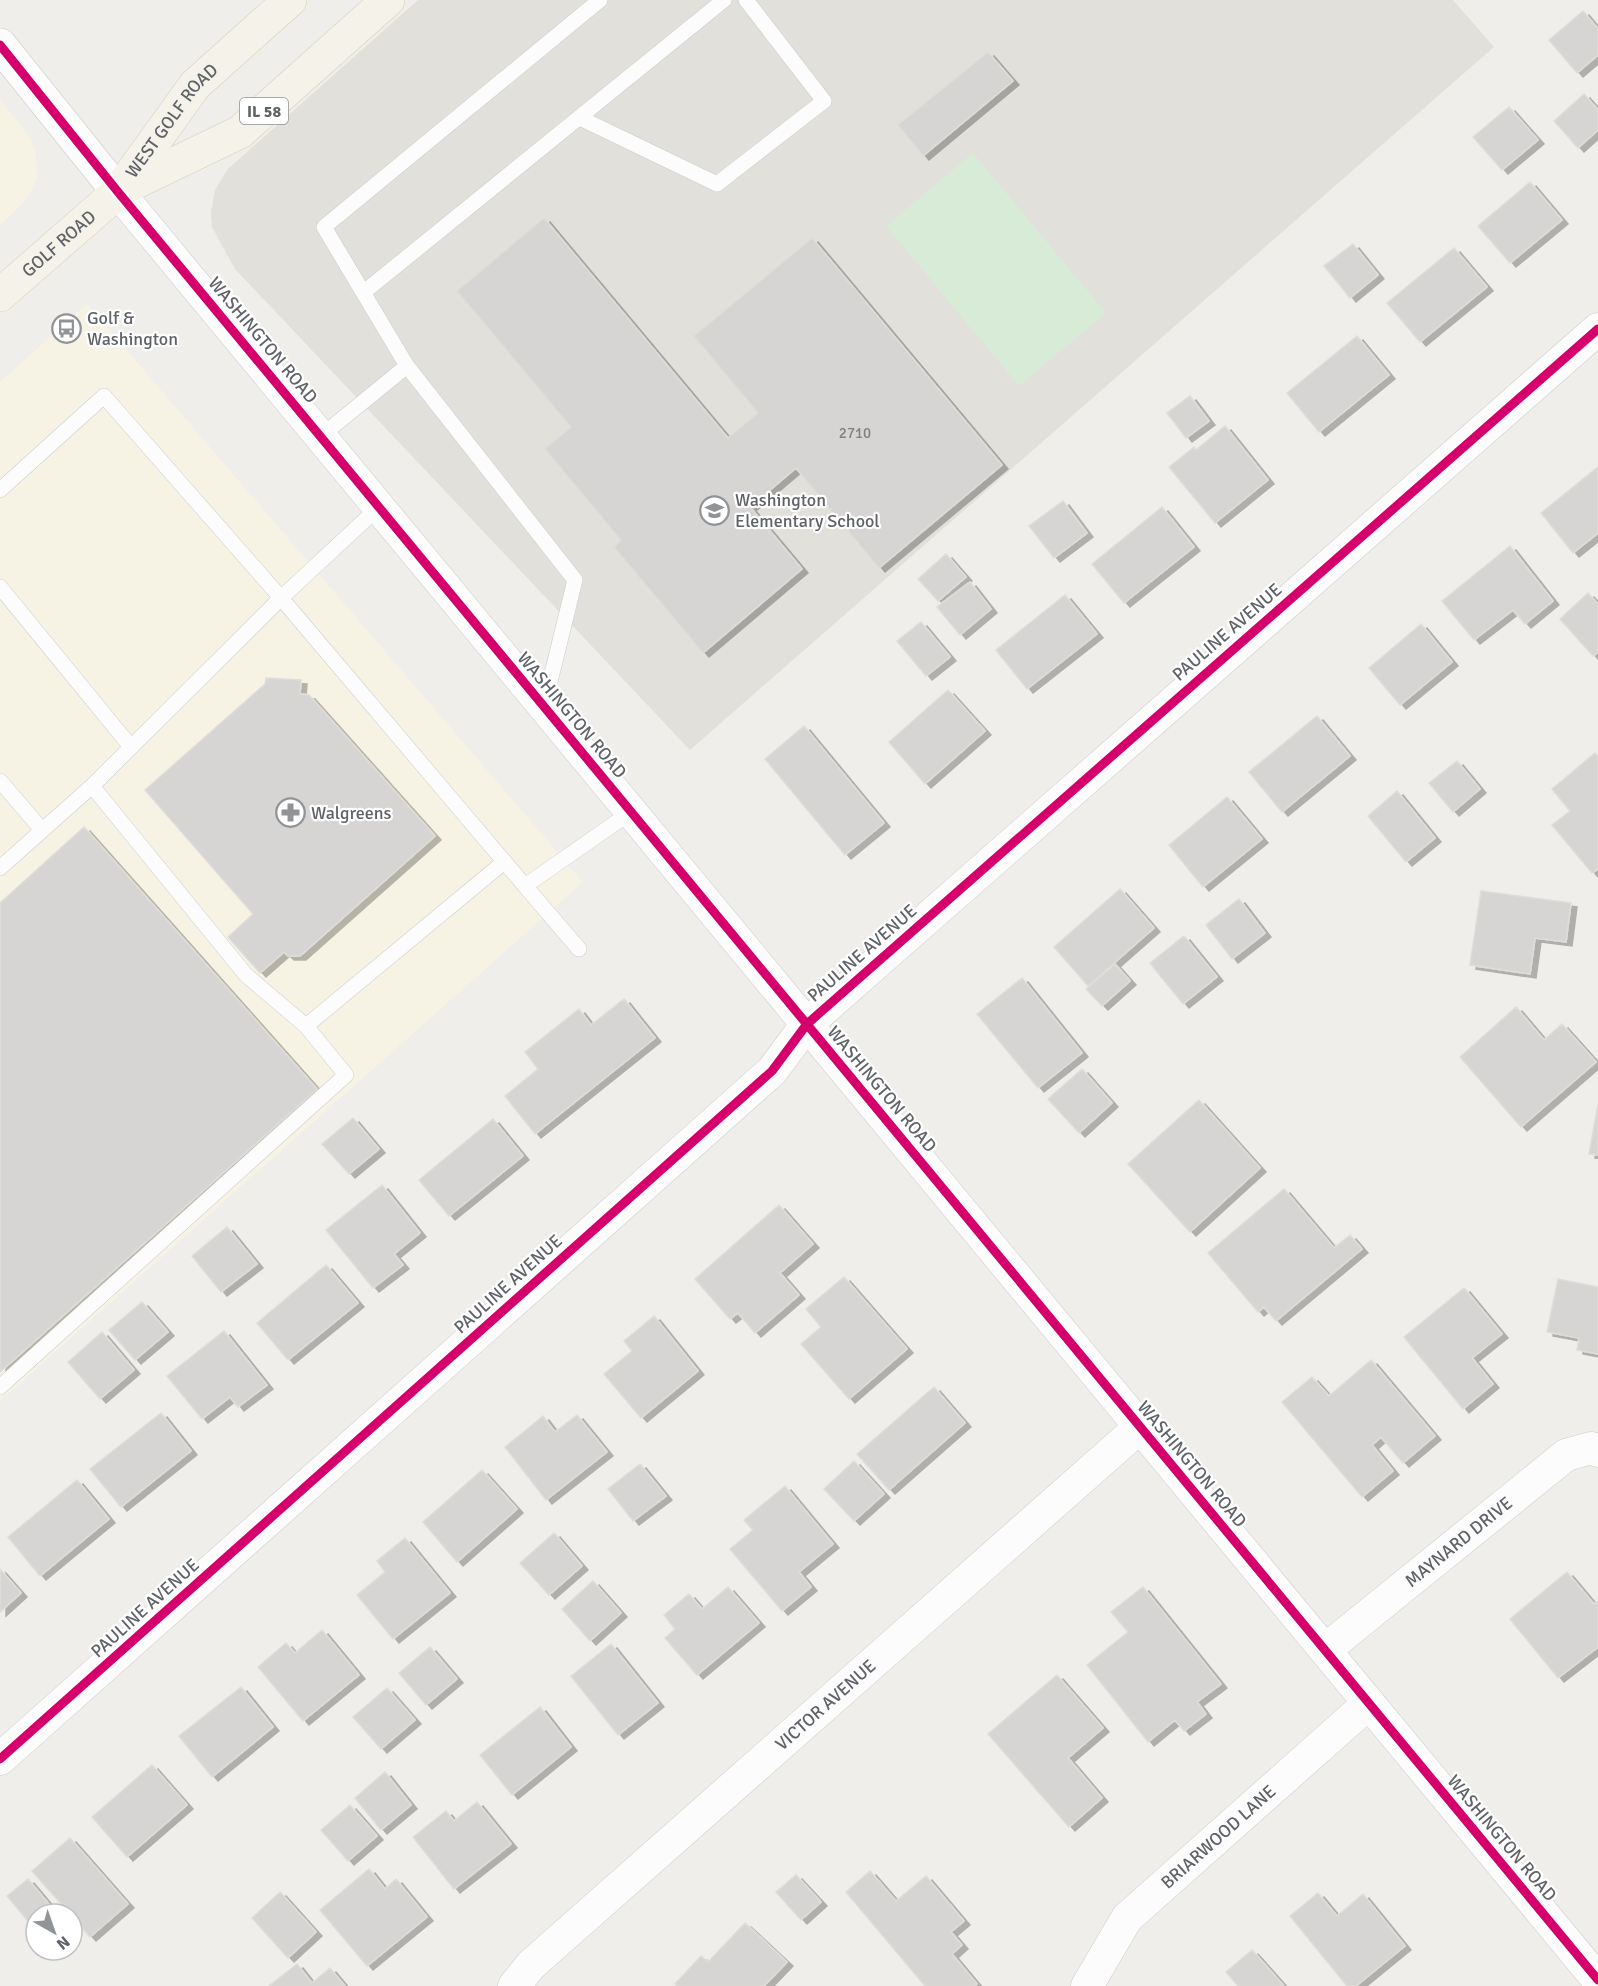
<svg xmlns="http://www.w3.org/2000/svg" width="1598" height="1986" font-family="Signika,sans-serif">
  <defs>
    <filter id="shadow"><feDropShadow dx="6" dy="4" stdDeviation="0" flood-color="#0004"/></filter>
  </defs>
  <rect width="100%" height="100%" fill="#efeeea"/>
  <path fill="#f7f3e4" d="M0,99L30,138L35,152L37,166V176L33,188L22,204L0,225Z
    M87,304L583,882L0,1401V382Z"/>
  <path fill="#e2e0da" d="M418,0H1453L1494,47L690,750L235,269L212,227L211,212L215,190L228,169Z"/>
  <path fill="#d8ebd6" d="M973,153L1106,313L1019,386L886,226Z"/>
  <path fill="#d6d5d3" stroke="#deddd9" stroke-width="1.5" filter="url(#shadow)" d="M1583,11L1598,29V55L1577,73L1549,40Z
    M988,52L1013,81L923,156L898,125Z
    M1584,94L1598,110V130L1578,148L1554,121Z
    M1509,107L1538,140L1502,170L1473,137Z
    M1530,182L1562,220L1510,263L1478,226Z
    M544,218L728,438L758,413L694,336L812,238L1002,465L879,568L796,468L750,507L802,569L703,653L614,547L621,540L545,449L571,427L457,291Z
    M1353,244L1378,275L1350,298L1324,266Z
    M1454,248L1487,287L1420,342L1387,303Z
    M1357,336L1389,375L1319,432L1287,393Z
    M1190,396L1209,421L1186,438L1167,413Z
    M1225,426L1268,480L1215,523L1169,467L1194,447L1196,450Z
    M1598,467V533L1573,553L1541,513Z
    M1063,501L1087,533L1054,558L1029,526Z
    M1162,507L1194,547L1124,603L1092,564Z
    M1510,546L1553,601L1525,624L1513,610L1474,640L1442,601Z
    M946,554L966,577L938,601L918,579Z
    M970,582L991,609L960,635L937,607Z
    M1588,593L1598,604V652L1593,656L1560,619Z
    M1065,595L1097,634L1027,689L996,650Z
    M921,622L950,657L926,676L897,641Z
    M1421,624L1452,662L1400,705L1369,668Z
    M266,678L301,680L300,694L309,695L435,836L300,956H288L284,952L260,973L228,937L253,914L145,790L265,684Z
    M948,690L985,731L925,784L889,742Z
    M1317,716L1350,756L1282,812L1249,772Z
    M804,726L884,823L845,855L765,759Z
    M1595,753L1598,756V869L1592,873L1552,825L1570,811L1552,789Z
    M1457,761L1480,789L1453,812L1429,783Z
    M1397,791L1435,838L1406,862L1368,816Z
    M1227,797L1262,839L1203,887L1169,845Z
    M84,827L317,1089L0,1372V903Z
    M1120,889L1154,928L1088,986L1054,947Z
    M1481,891L1571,903L1566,942L1535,938L1530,974L1470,965Z
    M1239,899L1265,933L1232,959L1206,925Z
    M1184,936L1217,977L1183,1004L1150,963Z
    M1115,964L1130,981L1102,1006L1086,989Z
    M1022,978L1082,1053L1038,1088L977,1014Z
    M624,999L655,1038L535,1134L505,1096L538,1069L525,1052L579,1009L591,1025Z
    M1516,1007L1544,1040L1562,1024L1596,1062L1521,1127L1460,1057Z
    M1082,1069L1112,1103L1079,1133L1048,1099Z
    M1199,1100L1260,1168L1190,1232L1128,1164Z
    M1598,1104V1155L1589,1154Z
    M353,1118L379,1149L349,1174L322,1144Z
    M493,1119L523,1156L449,1216L419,1180Z
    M382,1185L420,1233L394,1254L403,1265L373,1288L326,1230Z
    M1284,1189L1334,1248L1350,1235L1362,1249L1276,1321L1264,1307L1258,1312L1208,1253Z
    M779,1205L813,1244L780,1273L799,1295L755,1333L738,1313L730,1319L695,1279Z
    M227,1227L257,1264L221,1292L192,1256Z
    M326,1265L358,1303L288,1360L257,1323Z
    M844,1277L907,1349L849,1399L801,1344L821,1327L806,1309Z
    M1558,1279L1598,1287V1354L1577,1350L1579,1338L1547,1332Z
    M1464,1288L1502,1334L1472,1358L1493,1384L1463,1409L1404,1337Z
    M142,1302L168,1332L135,1360L109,1330Z
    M654,1316L698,1371L641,1418L604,1374L632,1351L624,1341Z
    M224,1331L267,1385L238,1407L230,1397L202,1419L167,1376Z
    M102,1332L134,1370L100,1399L68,1362Z
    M1371,1360L1435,1436L1403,1463L1381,1437L1372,1445L1393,1471L1362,1497L1282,1402L1312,1377L1329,1396Z
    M934,1387L965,1423L889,1490L857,1454Z
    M161,1413L191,1451L121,1507L90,1469Z
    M577,1415L607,1452L546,1500L505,1447L543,1416L555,1432Z
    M854,1461L884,1494L854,1521L824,1489Z
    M640,1464L666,1496L633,1521L608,1489Z
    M482,1470L517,1509L457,1562L423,1522Z
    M77,1480L109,1519L40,1576L8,1537Z
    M785,1486L833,1544L799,1572L811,1587L782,1611L730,1549L753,1530L744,1520Z
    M554,1533L582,1566L549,1595L520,1563Z
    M405,1538L450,1593L393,1639L357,1595L385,1572L377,1561Z
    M0,1569L21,1593L0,1612Z
    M1567,1572L1594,1604L1598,1601V1647L1558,1678L1510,1619Z
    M593,1581L621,1613L590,1641L562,1609Z
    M728,1587L759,1623L697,1675L665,1638L675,1629L664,1615L689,1594L702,1609Z
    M1143,1587L1221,1684L1197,1702L1206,1714L1184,1731L1175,1720L1148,1742L1087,1665L1128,1632L1111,1612Z
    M322,1630L359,1675L303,1721L258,1667L286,1643L295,1653Z
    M611,1644L658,1703L618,1735L571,1676Z
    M430,1647L457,1679L426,1705L399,1673Z
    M1057,1675L1103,1728L1068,1758L1102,1798L1069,1827L988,1734Z
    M241,1687L273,1727L212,1777L179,1736Z
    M387,1688L415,1720L381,1749L353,1717Z
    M540,1707L571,1747L512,1795L480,1755Z
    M152,1765L187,1805L127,1857L92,1817Z
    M385,1772L411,1805L381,1830L355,1798Z
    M477,1802L511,1844L454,1889L413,1837L446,1811L454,1821Z
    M350,1805L377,1836L348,1861L321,1830Z
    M70,1838L128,1904L90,1937L72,1917V1914H70L32,1871Z
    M369,1869L385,1889L396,1879L427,1917L367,1966L320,1910Z
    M870,1871L896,1901L926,1876L964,1921L951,1932L962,1945L952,1954L977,1984L975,1986H925L846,1892Z
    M796,1875L821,1902L801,1920L776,1892Z
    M28,1879L53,1909L47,1914H36V1923L32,1926L7,1896Z
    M280,1892L316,1932L288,1958L252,1918Z
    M1318,1893L1337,1916L1363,1894L1405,1946L1356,1986H1347L1290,1916Z
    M745,1923L787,1962L764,1986H677L675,1984L701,1956L708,1962Z
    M1252,1950L1284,1986H1238L1226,1972Z
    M297,1964L312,1983L330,1968L345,1986H269Z"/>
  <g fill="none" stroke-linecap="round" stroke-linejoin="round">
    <defs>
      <path id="service" d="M580,118L717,184L824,101L746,0
        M364,292L724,0
        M407,366L575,580L544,706
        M321,436L407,366L324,227L600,0
        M0,490L104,396L281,598L92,786L0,868
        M379,507L281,598L525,886L631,812
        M0,587L131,747
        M0,781L42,830
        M525,886L579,949
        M306,1026L504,862
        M0,1387L346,1075L306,1026L246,975L92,786"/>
      <g id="minor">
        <path d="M118,192L1598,1980"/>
        <path id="s1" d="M1325,1650L1566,1455L1591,1448L1598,1451"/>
        <path d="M0,1759L772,1071L807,1024L1598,329"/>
        <path id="s2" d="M514,1986L531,1965L1140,1427"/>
        <path id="s3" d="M1087,1986L1127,1918L1369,1703"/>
      </g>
      <path id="tertiary" d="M0,45L118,192"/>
      <g id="primary">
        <path d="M122,189L240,132L388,0"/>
        <path id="s4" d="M0,295L118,192L195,85L290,0"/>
      </g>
    </defs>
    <use href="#service" stroke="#cbcccc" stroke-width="16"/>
    <use href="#minor" stroke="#cbcccc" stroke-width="33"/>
    <use href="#tertiary" stroke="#cbcccc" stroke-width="34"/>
    <use href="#primary" stroke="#d7ceb8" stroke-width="34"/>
    <use href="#service" stroke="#fdfcfc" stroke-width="15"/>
    <use href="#minor" stroke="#fdfcfc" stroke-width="32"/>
    <use href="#tertiary" stroke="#fdfcfc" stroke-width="33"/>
    <use href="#primary" stroke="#f4f2e9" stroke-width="33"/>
    <defs>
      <path id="cycleway" d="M0,45L118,192L1598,1980
        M0,1759L772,1071L807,1024L1598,329"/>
    </defs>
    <use href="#cycleway" stroke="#fff" stroke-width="13"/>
    <use href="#cycleway" stroke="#d6006c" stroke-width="9"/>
  </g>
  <defs>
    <symbol id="bus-ring" viewBox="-11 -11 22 22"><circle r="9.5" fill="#fff" stroke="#919496" stroke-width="1.5"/><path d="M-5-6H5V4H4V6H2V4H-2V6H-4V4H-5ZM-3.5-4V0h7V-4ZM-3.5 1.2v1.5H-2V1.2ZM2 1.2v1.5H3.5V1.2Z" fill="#919496"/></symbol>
    <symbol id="school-ring" viewBox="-11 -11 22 22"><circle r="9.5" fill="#fff" stroke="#919496" stroke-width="1.5"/><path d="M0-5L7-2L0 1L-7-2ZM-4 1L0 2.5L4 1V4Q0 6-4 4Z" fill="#919496"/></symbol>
    <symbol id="pharmacy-ring" viewBox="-11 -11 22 22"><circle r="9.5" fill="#fff" stroke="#919496" stroke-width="1.5"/><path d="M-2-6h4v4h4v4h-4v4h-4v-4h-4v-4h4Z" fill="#919496"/></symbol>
  </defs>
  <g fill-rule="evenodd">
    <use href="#bus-ring" x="50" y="312" width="33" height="33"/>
    <use href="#school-ring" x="698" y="494" width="33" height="33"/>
    <use href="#pharmacy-ring" x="274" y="796" width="33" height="33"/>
  </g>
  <g text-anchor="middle" stroke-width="4.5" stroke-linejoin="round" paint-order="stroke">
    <g font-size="15" fill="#7e8184">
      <text x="855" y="438">2710</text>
    </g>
    <rect fill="#fff" stroke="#8f9295" stroke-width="1.5" x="240" y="98" width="48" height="26" rx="4.5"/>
    <g font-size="16" font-weight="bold" fill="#5f6368">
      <text x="264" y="117">IL 58</text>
    </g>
    <g font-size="18" fill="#5f6368" stroke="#fff">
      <text dy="6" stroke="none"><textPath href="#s4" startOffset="246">WEST GOLF ROAD</textPath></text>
      <text dy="6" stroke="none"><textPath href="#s4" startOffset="78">GOLF ROAD</textPath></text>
      <text transform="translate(263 340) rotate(50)" y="6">WASHINGTON ROAD</text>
      <text transform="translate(1227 632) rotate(-41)" y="6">PAULINE AVENUE</text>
      <text transform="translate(572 715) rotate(50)" y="6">WASHINGTON ROAD</text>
      <text transform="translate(862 953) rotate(-41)" y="6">PAULINE AVENUE</text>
      <text transform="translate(882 1089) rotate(50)" y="6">WASHINGTON ROAD</text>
      <text transform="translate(508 1284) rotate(-42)" y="6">PAULINE AVENUE</text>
      <text transform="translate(1192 1464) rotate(50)" y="6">WASHINGTON ROAD</text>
      <text dy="6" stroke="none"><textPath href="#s1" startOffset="172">MAYNARD DRIVE</textPath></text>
      <text transform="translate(145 1608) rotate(-42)" y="6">PAULINE AVENUE</text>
      <text dy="6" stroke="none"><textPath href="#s2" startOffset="420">VICTOR AVENUE</textPath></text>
      <text dy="6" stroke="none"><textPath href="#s3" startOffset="201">BRIARWOOD LANE</textPath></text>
      <text transform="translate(1502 1838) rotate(50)" y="6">WASHINGTON ROAD</text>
    </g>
    <g font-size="18" fill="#5f6368" stroke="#fff" text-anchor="start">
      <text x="87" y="324">Golf &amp;<tspan x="87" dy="21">Washington</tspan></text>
      <text x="735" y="506">Washington<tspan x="735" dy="21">Elementary School</tspan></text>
      <text x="311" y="819">Walgreens</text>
    </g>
  </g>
  <g transform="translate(54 1932) rotate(140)"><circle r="28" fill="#ffffff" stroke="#bfc1c3" stroke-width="1.5"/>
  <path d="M0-4.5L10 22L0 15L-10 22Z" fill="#919496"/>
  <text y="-9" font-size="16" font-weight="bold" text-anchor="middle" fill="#5f6368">N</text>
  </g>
</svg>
